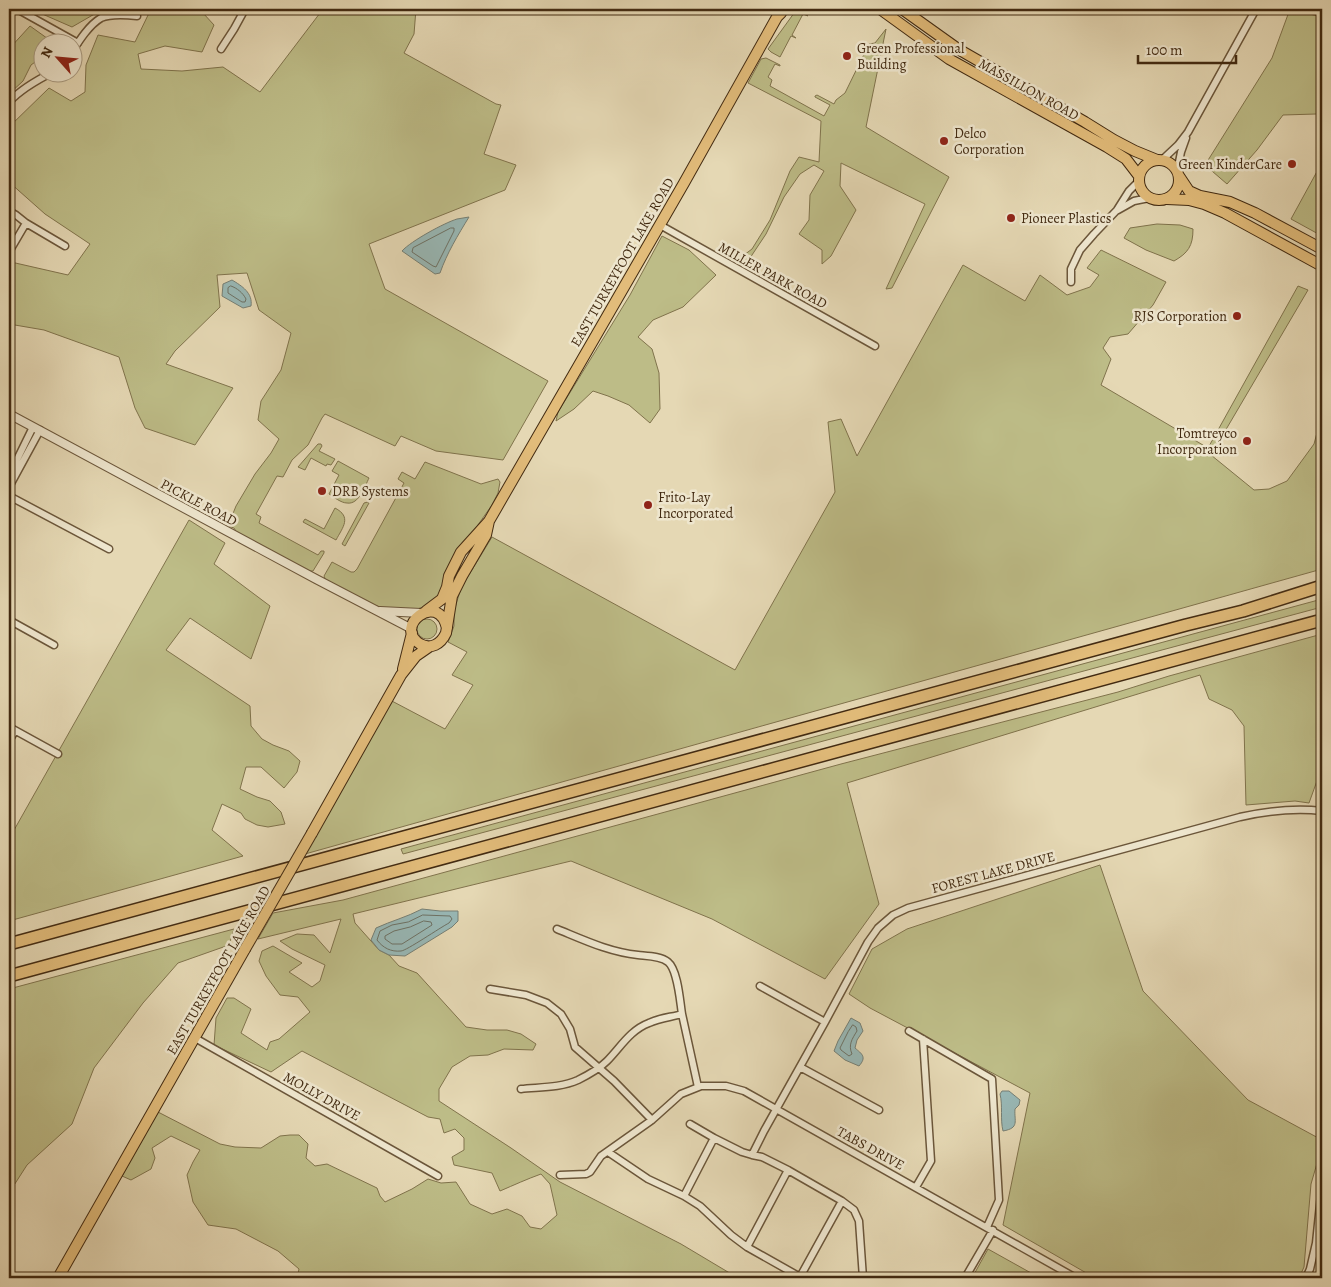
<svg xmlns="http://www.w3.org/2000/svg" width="1331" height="1287" font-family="Alegreya,serif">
  <rect width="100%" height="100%" fill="#e5d8b4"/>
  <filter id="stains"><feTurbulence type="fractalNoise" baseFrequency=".004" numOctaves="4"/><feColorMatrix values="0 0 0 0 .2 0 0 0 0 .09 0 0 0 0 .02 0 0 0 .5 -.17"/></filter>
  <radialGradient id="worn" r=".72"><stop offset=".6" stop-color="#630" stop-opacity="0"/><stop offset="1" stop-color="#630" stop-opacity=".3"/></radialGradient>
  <path fill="#bdbc87" stroke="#80734c" d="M35,9H124L98,12L72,27L40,13Z
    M136,9H206L203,13L214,25L202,52L165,46L138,54L141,69L182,71L223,67L260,92L320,13L314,9H416L414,34L404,53L496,104L501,105L484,154L516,165L505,190L369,244L385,289L548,381L503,460L436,451L401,436L395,446L325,414L322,418L308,445L292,460L283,477L277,476L256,514L261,517L259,523L318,555L321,551H324V553L313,571H308L237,533L234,528L228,526L236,506L255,474L271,453L279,439L258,420L261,401L281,370L291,333L259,310L247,273L217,275L220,307L175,351L166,364L233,388L195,445L145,428L135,408L119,357L44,330L9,324V266L11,262L68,275L90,244L45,214L9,182V127L49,88L71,101L85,92L86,65L98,35L135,42L150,11Z
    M797,9H806L804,12L808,16L803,14L792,35L796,38L791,36L780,57L771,52L768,49Z
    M1290,9L1322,17V119L1316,114L1283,115L1257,150L1227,184L1205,165L1272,58Z
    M30,26L51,41L50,42H42V57L31,65L23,81L9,94V49Z
    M886,29L866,127L949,177L892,288L886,289L925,204L841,163L840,186L856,210L831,256L822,264V250L799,234L809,220L810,195L824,171L814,165L800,174L784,197L766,234L744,267L740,258L752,249L770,220L790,171L799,157L819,162L821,121L748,83L761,59L766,58L780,65V66L775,64L768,77L772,80L770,86L824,116L830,105L815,97V96L817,95L834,104L836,100L845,93L869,44L875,43Z
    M1322,158V236L1291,219L1320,166Z
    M1157,224L1180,225L1193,229C1193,246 1188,253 1174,261L1146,250L1124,238L1130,228Z
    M662,236L689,250L716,275L683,307L653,320L638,337L652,349L659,373L660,409L650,423L629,405L608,396L593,391L574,409L556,421L558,412L630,295Z
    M1101,250L1166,282L1153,305L1128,334L1110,337L1103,348L1111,359L1101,385L1208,448L1298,286L1308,290L1211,455L1254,490L1269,489L1287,481L1314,444L1319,425L1322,424V531L1317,540L1322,539V569L305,854L390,700L445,729L473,685L452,675L467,652L448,642L454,626V611L461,588L492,537L735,670L835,492L828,422L841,419L857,456L963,265L1025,301L1040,275L1067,295L1090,287L1099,275L1087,268Z
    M318,444H321L322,446L319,451L335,459L331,465L327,464L326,466L311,458L305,470L298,467Z
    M338,461L369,478C365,486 359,505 347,503C341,503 334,497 329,494L339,475L332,471Z
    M425,462L481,484L498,479L500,482L498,493L492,505L468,539L439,595L425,607L412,610L391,609L380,607L363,601L326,581L324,576L332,562L351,572H354L357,569L404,483L398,479L402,472L415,479Z
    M368,502L369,503L345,546L342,544L364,503Z
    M335,508C352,517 343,527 336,540L303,522L305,519L324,529Z
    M189,520L225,543L214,564L270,606L251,659L190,618L166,650L250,706L251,726L262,739L273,745L289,751L300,761L297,772L284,788L261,767H246L240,789L257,797L270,801L281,812L285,824L268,827L257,825L245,819L241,813L222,804L212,830L243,856L9,921V839Z
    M1322,599V607L403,854L401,849Z
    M417 629a10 10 0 1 1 20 0a10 10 0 1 1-20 0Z
    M1322,634V767L1309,803L1295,801L1246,805L1244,726L1232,710L1209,699L1200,675L847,783L879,904L825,979L712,919L571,861L353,914L355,923L379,950L389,955L399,966L417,973L466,1027L487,1030H507L521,1034L536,1044L533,1050L504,1049L488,1055L470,1056L452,1067L439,1089V1101L511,1148L560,1182L681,1244L738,1278H297L299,1269L278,1251L236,1229L208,1225L193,1202L187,1175L193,1162L200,1150L171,1136L152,1148L155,1158L151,1169L131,1180L122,1176L158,1112L220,1144L235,1147L261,1148L280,1136L290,1135H299L308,1144L306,1158L315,1166L327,1164L377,1188L380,1196L385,1202L412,1189L428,1179L441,1183L456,1182L470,1204L492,1214L507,1209L522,1216L530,1227L541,1229L557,1215L550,1184L541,1174C527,1179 514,1185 500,1191L492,1173L454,1165L452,1157L464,1150V1138L455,1129L444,1133L440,1119L428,1117L302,1051L271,1072L214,1045L216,1018L227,998H234L251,1009L241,1033L267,1050L270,1042L279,1039L310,1012L298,997L280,995L266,976L259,961L262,951L273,946L302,963L289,972L312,987L320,981L325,965L292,949L280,941L297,934L314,935L330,953L341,919L258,939L273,913L343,900L841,764L1118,692L1169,676Z
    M1100,865L1143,991L1248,1100L1322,1140V1146L1311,1184L1304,1267L1299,1278H1095L1003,1225L1030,1093L870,1008L849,994L872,949L907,929Z
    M234,929L229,945L178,963L143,1003L94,1068L72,1124L27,1165L9,1193V989Z
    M988,1249L1040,1278H972Z"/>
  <path fill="#98b8b6" stroke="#767f74" d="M469,217C458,235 447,253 440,273L435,274L402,251C411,241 444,223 457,219C461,218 465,218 469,217Z
    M232,280C242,286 253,293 251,306L243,308L222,296L223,284Z
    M422,909L440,911H458V921L452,927L405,956L389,955L379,950L371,940L376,928C391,921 407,917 422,909Z
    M851,1018L860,1023L863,1031L857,1040L855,1048C862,1054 867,1057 859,1066L845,1060L834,1051L838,1041Z
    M1002,1091H1009L1020,1100L1019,1105L1015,1109C1014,1121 1020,1128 1003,1131C1000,1119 1003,1106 1000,1094Z"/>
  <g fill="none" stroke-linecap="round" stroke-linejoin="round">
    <path stroke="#6d7164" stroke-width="1" d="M451,228H454V231L436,267L433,266L412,252L413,248Z
      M231,286C237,288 243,293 246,299L245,302H242L228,293V288Z
      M423,915L450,916L452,919L449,923C441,927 406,951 401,951C391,952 383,948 377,940L380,931L392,925L408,922Z
      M424,921L431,922L432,925L402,944H392L385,939V936L394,931L410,927Z
      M853,1025L856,1027L857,1031C852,1039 848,1045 852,1054L849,1056L841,1050L840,1048L848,1032Z"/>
    <defs>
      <path id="minor" d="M17,9L78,43
        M221,49L234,29L245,9
        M72,52C79,41 89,25 101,18C110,14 127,15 137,16
        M9,102C21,89 37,80 53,72
        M1162,160L1178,145L1188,132L1256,9
        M1177,172L1181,152L1186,138
        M1118,210L1134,201L1149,198
        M9,211L16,215L26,223L65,246
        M660,225L875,346
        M9,252L26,223
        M1071,282V269L1080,250L1094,234L1117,210L1129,191L1138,182
        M9,476L33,427
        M9,487L40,430
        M9,496L109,549
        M9,620L54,645
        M9,727L58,754
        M9,741L15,731
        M557,929C584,940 609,952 638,955C648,956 661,956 668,962C678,970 680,1002 682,1014
        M760,986L825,1022
        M490,989L526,995L547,1003L561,1014L570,1029L575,1047L614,1081L652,1120
        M909,1031L992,1079L999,1200L987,1227
        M195,1038L438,1176
        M800,1067L879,1110
        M521,1089C540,1087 560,1088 578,1080C588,1075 599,1069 607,1061C620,1048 630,1030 649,1023C659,1018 672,1017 682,1014L698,1087
        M608,1152L648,1179L684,1196L714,1138L690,1124
        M752,1155L764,1131L825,1022L868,942L878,928L893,915L908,908L1240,817C1267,811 1294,808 1322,811
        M788,1170L842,1201L800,1277
        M560,1175L586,1174L590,1172L601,1156L652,1120L681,1094L701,1086H726L744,1091L1076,1278
        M916,1187L931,1161L923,1039
        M684,1196L700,1206L731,1235L747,1247L788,1170L762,1157L752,1155L742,1152L714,1138
        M842,1201L854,1210L859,1221L863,1278
        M747,1247L802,1278
        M965,1278L993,1230
        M1306,1278L1310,1269L1316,1243L1322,1185"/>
      <path id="tertiary" d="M9,414L316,579L412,629
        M380,611L421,613"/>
      <path id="primary" d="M880,9L949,59L1107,147L1126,159L1139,176
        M902,9L958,49L1085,122L1114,140L1135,151L1157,160
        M1139 180a20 20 0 1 1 40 0a20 20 0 1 1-40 0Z
        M1179,176L1189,191L1200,196L1230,202L1255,213L1322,249
        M1167,199L1189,200L1204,204L1225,213L1322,266
        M426,611L442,599L447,587L449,576L461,552L489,521
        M447,628C438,590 392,627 420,644C431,650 441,644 446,633L452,596L462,576L486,535L489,521L684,183L777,17L781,13L783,9
        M403,669L412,633
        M312,833L401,675L416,656L429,647
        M58,1278L245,949"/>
      <path id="motorway" d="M9,944L1186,625L1243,611L1322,586
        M9,976L1322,620"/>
    </defs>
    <use href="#minor" stroke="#6b563a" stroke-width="9"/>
    <use href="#tertiary" stroke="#6b563a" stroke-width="10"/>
    <use href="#primary" stroke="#422a11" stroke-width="12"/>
    <use href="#motorway" stroke="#422a11" stroke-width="14"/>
    <use href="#minor" stroke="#eee6ce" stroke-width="6"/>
    <use href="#tertiary" stroke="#eee6ce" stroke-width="8"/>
    <use href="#primary" stroke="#e2bc7a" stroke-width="10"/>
    <use href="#motorway" stroke="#e2bc7a" stroke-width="11"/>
    <defs>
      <path id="primary-bridge" d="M245,949L312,833"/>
    </defs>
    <use href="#primary-bridge" stroke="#422a11" stroke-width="12" stroke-linecap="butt"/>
    <use href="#primary-bridge" stroke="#e2bc7a" stroke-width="10"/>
  </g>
  <g fill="#8f2418" stroke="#eee6ce" stroke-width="2">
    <circle cx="847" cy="56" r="5"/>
    <circle cx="944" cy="141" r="5"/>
    <circle cx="1292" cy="164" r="5"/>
    <circle cx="1011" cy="218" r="5"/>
    <circle cx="1237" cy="316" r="5"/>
    <circle cx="1247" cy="441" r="5"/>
    <circle cx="322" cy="491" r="5"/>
    <circle cx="648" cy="505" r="5"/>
  </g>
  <g text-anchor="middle" stroke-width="5" stroke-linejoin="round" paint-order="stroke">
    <g font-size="14" fill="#422a11" stroke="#eee6ce" text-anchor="start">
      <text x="857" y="53">Green Professional<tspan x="857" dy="16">Building</tspan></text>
      <text x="954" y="138">Delco<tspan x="954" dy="16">Corporation</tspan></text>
      <text x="1282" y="169" text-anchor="end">Green KinderCare</text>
      <text x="1021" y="223">Pioneer Plastics</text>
      <text x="1227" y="321" text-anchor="end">RJS Corporation</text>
      <text x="1237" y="438" text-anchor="end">Tomtreyco<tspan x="1237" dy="16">Incorporation</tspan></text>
      <text x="332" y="496">DRB Systems</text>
      <text x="658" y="502">Frito-Lay<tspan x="658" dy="16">Incorporated</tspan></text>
    </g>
    <g font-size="14" fill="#422a11" stroke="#eee6ce">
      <text transform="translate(1029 89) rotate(29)" y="5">MASSILLON ROAD</text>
      <text transform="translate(622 262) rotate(-60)" y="5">EAST TURKEYFOOT LAKE ROAD</text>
      <text transform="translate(773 275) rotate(29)" y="5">MILLER PARK ROAD</text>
      <text transform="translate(199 502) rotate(28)" y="5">PICKLE ROAD</text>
      <text transform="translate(993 872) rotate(-15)" y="5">FOREST LAKE DRIVE</text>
      <text transform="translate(218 970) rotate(-60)" y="5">EAST TURKEYFOOT LAKE ROAD</text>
      <text transform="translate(322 1096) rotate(29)" y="5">MOLLY DRIVE</text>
      <text transform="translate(871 1148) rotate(29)" y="5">TABS DRIVE</text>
    </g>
  </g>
  <rect width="1331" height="1287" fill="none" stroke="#e5d8b4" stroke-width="30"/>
  <rect x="10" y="10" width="1311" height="1267" fill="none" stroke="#422a11" stroke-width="2.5"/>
  <rect x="15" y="15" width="1301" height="1257" fill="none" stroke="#422a11"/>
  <g transform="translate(58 58) rotate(297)"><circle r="24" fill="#eee6ce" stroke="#a99b82"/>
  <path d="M0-4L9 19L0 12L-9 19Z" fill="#8f2418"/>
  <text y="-8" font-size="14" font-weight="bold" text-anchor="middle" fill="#422a11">N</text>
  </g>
  <path d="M1138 55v8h98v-8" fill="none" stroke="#422a11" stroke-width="2.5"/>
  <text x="1146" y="55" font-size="15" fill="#422a11" stroke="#eee6ce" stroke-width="4" paint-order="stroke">100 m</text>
  <rect width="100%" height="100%" filter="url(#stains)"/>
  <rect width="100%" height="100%" fill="url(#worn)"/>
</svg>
